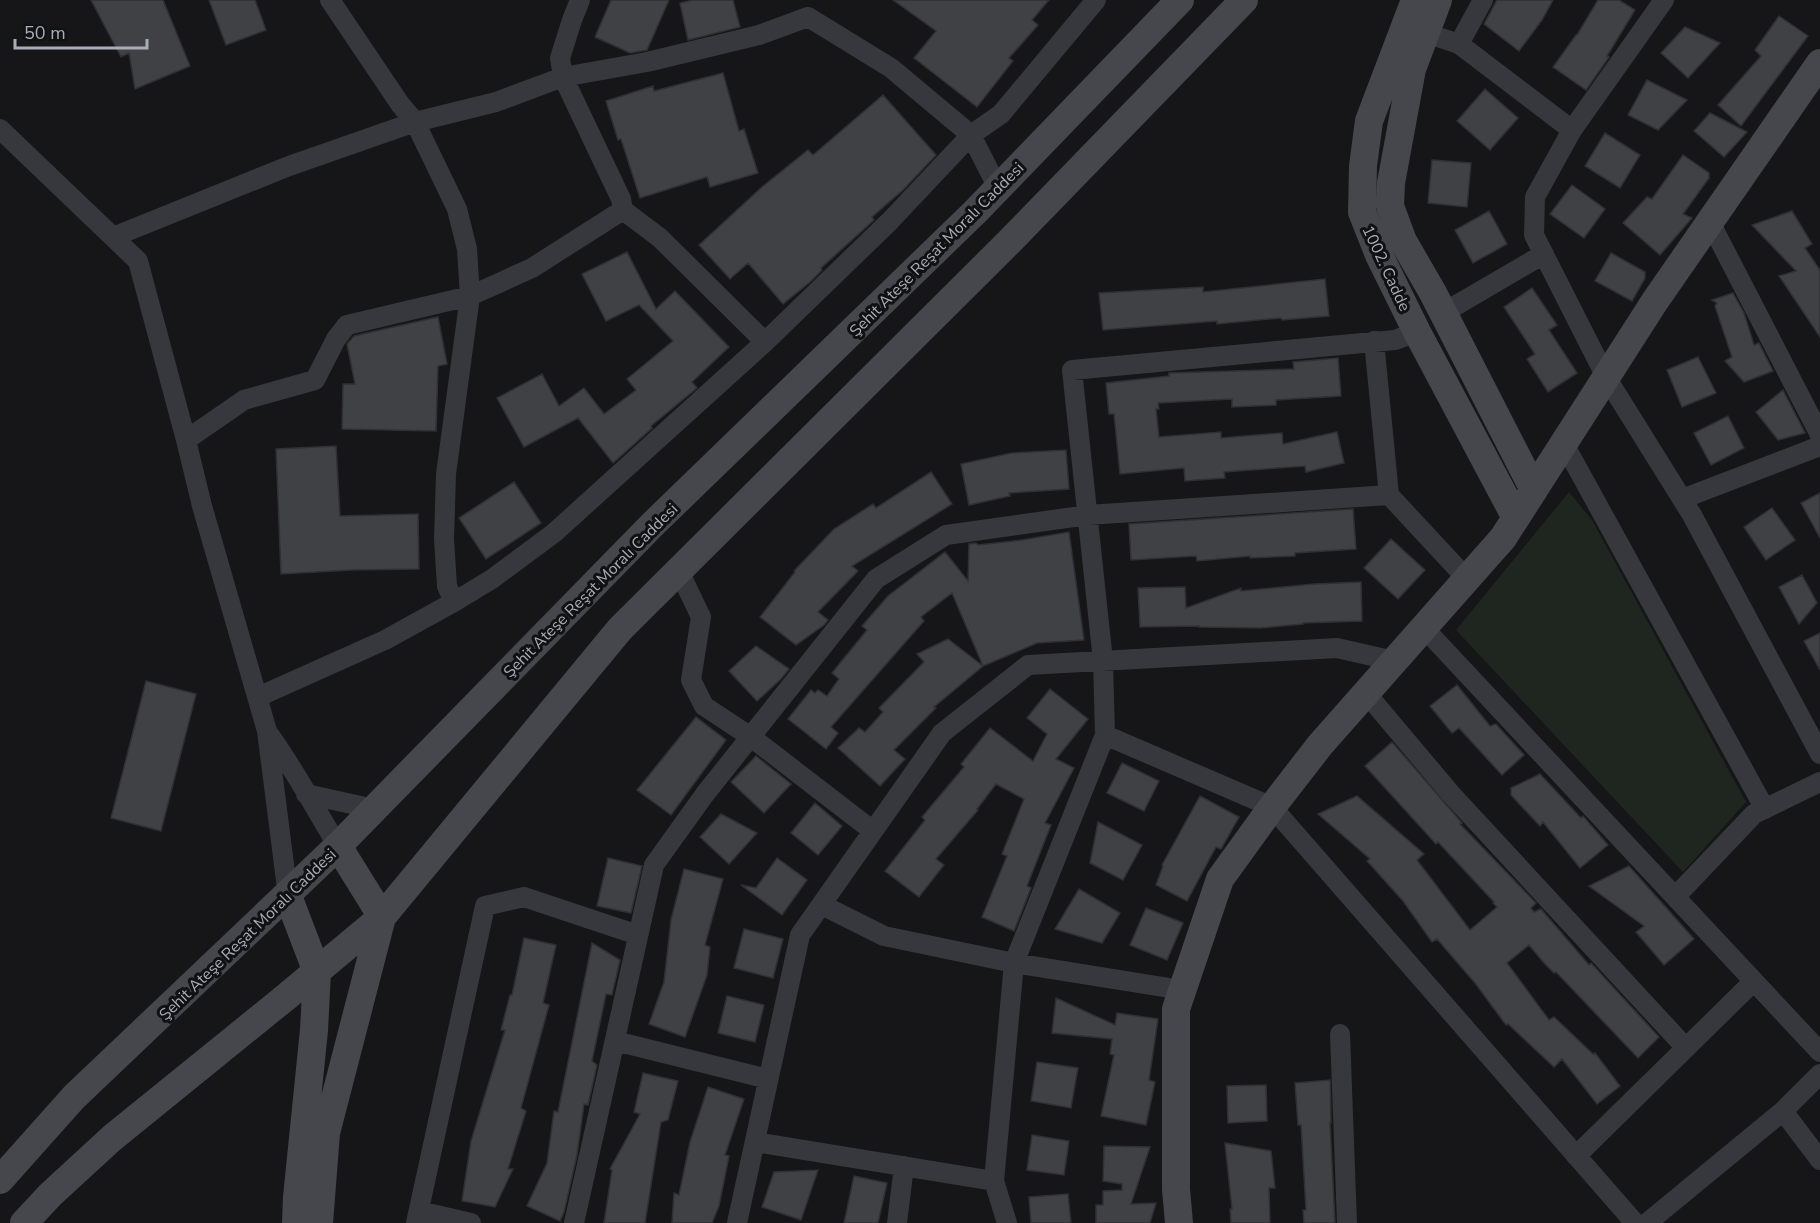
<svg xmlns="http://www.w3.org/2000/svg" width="1820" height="1223" font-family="'Nunito Sans',sans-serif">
  <rect width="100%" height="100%" fill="#161618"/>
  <path fill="#1e261f" d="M1569,492L1592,520L1746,802L1683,872L1456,630Z"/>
  <path fill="#404145" stroke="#303034" stroke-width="1.5" d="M91,0H163L190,66L135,89L129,53L121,57Z
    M209,0H255L266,30L226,45Z
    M611,0H669L647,50L630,53L595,37Z
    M693,0H733L740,27L688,40L680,3Z
    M893,0H1049L1032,20L1038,25L1009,58L1013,61L977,107L914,58L936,31Z
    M1497,0H1553L1542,20L1519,51L1484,24Z
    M1598,0H1619L1635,10L1607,56L1609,57L1586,90L1553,67L1576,35H1577Z
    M1779,16L1808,36L1741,126L1718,105L1761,56L1755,50Z
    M1685,27L1720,43L1688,78L1661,53Z
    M723,73L739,131L744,129L758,173L710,187L707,177L640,198L621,139L618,140L606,101L653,86L654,91Z
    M1647,80L1687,100L1658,130L1628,115Z
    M1485,89L1518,118L1490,150L1457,121Z
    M883,95L936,155L903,190L872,217L874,220L821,268L822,270L810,282L783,304L748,263L730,279L699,245L762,187L808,150L813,155Z
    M1710,113L1747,132L1724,157L1694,131Z
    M1605,133L1640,155L1620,188L1585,166Z
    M1683,155L1709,173V178L1683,214L1692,218L1660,255L1623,223L1647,197L1652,199Z
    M1432,160L1471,163L1467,207L1428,203Z
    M1572,185L1605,209L1584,238L1550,214Z
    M1489,211L1507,244L1473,263L1455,230Z
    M1792,211L1812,244L1805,248L1820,270V337L1779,276L1796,271L1752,225Z
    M627,252L656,309L675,291L729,347L692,382L697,388L651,426L652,428L613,463L578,418L524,447L497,398L542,374L559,406L584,388L604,414L636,390L627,379L673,341L639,305L606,321L582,274Z
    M1611,253L1645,272V278L1632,301L1595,281Z
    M1325,279L1329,316L1282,320L1281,318L1217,324V321L1103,330L1099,293L1203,287V292Z
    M1532,288L1557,325L1549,330L1577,373L1548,392L1527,359L1535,354L1504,307Z
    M1733,293L1744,313L1754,345L1759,343L1773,371L1744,382L1725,361L1732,357L1715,306L1717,303L1712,300Z
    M438,317L447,364L438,366L436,431L342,429L343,384H355L347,344L354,336Z
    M1698,357L1716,393L1682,407L1667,370Z
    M1338,358L1341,396L1276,400V405L1232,407V399L1158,403L1159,409H1156L1159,437L1221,432V438L1282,433L1283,444L1337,432L1344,463L1306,472L1305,466L1224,472L1225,478L1185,481L1184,468L1120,474L1114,414H1109L1106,383L1169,376V373L1294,369L1293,362Z
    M1783,390L1805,433L1778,440L1756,412Z
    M1728,416L1744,448L1711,465L1694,433Z
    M336,446L340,516L418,514L419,569L352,570L281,574L276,449Z
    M1066,450L1069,489L1009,493L1010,496L969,505L961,464L1012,453Z
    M931,472L952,504L852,566L858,571L818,612L828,620L824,625L796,645L760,617L795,572L794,571L834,529L873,504L876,508Z
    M514,482L541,523L486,559L459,518Z
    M1820,493V538L1801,503Z
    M1772,508L1795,540L1766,560L1744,527Z
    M1353,509L1356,549L1295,553V556L1250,558V556L1197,561L1196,556L1131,560L1129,524Z
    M1069,532L1084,640L1037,643L983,666L952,593L921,617L924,621L831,727L838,733L826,749L788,719L811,690L815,693L818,690L827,696L839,679L832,673L867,630L862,626L888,596L945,552L968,581L969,544L976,543L978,545L1022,540Z
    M1391,539L1425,570L1398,599L1364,568Z
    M1802,575L1817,603L1799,624L1779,587Z
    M1361,582L1362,621L1303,623V624L1260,628L1199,627V626L1140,627L1138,588L1185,587L1186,608L1241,588V591L1314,584Z
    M1820,633V670L1804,641Z
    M948,639L983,666L934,707L936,708L894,750L905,759L880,786L838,748L859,728L865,732L883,712L879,708L924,662L917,654Z
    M756,646L789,669L781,679L757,701L729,671Z
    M146,681L196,694L161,831L111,818Z
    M1457,685L1490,726L1496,724L1524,755L1502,775L1459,728L1452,733L1430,706Z
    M1050,689L1088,719L1056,759L1074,768L1045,823L1051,825L1027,886L1031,888L1014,931L982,917L1007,856L1002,854L1024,799L996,784L977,809L978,810L936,859L944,865L919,897L885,871L925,820L922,817L964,767L961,764L990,728L1033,761L1047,734L1027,718Z
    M696,717L726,740L671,815L637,790Z
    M1392,742L1462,823L1460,824L1536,903L1531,908L1534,912L1541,909L1589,965L1591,963L1659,1037L1638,1058L1556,972L1554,973L1544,963L1529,945L1507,963L1549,1020L1554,1017L1593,1054L1595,1053L1620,1086L1597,1104L1562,1059L1554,1067L1508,1024L1506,1025L1475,983L1437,939L1432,942L1403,901L1367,861L1370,859L1318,814L1357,796L1424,854L1417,860L1470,930L1497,907L1493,903L1494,902L1438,842L1436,844L1365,766Z
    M756,756L791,784L764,813L731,782Z
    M1122,763L1159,781L1144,811L1107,793Z
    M1540,774L1581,818L1583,816L1608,845L1580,868L1543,822L1540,826L1511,795V788Z
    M1200,796L1239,817L1221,849L1216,847L1187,901L1156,885L1163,866L1162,865Z
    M815,803L842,826L818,855L791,833Z
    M721,814L757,833L729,864L700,837Z
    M1098,822L1142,845L1123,880L1090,863Z
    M608,858L642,866L631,913L597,906Z
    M777,858L807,880L782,915L741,885L756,888Z
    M1629,866L1694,939L1664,965L1636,932L1644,926L1589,886Z
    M684,869L723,879L705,945L710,947L707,975L685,1037L649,1024L664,982L671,920Z
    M1079,889L1120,913L1102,943L1055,929Z
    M1146,908L1183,923L1167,960L1130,945Z
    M744,929L783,939L773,978L734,968Z
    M524,938L556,945L543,1003L549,1005L521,1108L526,1111L508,1169H513L495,1207L462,1201L471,1141L505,1030H501L510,995H512Z
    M592,943L620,960L612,995L606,994L592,1061L597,1065L588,1105L584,1104L577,1155L564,1212L560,1221L527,1206L547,1163L554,1111L558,1112Z
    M727,996L764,1005L755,1042L718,1033Z
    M1056,998L1115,1025L1117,1013L1158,1019L1149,1080L1155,1082L1146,1125L1101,1116L1114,1055L1110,1054L1112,1039L1052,1033Z
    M1037,1062L1078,1068L1071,1108L1031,1101Z
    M643,1073L678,1081L668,1120L661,1122L645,1223H604L612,1170L610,1169L640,1114L634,1112Z
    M1330,1080L1331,1123H1330L1335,1223H1304L1303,1210H1306L1301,1125H1298L1295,1083Z
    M1266,1085L1267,1121L1228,1123L1227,1086Z
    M708,1087L744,1099L725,1155L729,1156L719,1206L712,1223H672L674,1193L679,1195L690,1142Z
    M1032,1135L1069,1141L1064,1175L1027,1170Z
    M1225,1143L1271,1151L1275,1188H1269L1270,1223H1231L1230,1209H1232Z
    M1104,1146L1150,1147L1131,1204L1156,1203L1150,1223H1096V1205H1103V1191L1122,1190V1184L1103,1181Z
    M818,1170L801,1220L762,1207L774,1172Z
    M854,1176L887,1183L878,1223H844Z
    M1068,1194L1071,1223H1031L1029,1197Z"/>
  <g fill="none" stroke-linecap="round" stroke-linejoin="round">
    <path stroke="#37383d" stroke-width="20" d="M330,0L400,104L415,122L457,209L467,249L470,296L446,474L444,539L447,586L454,602
      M580,0L572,20L560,58L563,77L621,199L623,210L660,238L765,342
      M1664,0L1572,130L1535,197L1534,235L1606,377L1692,515L1820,754
      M808,17L891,68L971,135L998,188
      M1426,33L1459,44L1572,130
      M1459,44L1483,0
      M0,129L138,261L186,440L202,506L267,731L288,896
      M1710,222L1820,435
      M113,237L289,166L415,122L496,102L563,77L647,62L759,35L808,17
      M1443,313L1544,254
      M1374,341L1389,495
      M186,440L244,400L315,380L336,339L347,325L470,296L532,268L623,210
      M1564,444L1765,809
      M1682,499L1820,446
      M678,569L701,617L691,680L704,706L751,737L873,831
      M1424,628L1820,1052
      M1366,693L1451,794L1686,1048
      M258,697L385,640L454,602L492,579L554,533L765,342L889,222L971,135L1001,114L1096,0
      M268,733C294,768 315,809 338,846
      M1105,735L1272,807L1635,1223
      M306,794L374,809
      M1675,897L1754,814L1820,782
      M822,905L884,936L1014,963L1182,990
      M1340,1034L1347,1223
      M615,1041L768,1079
      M1783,1111L1820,1160
      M755,1142L994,1181
      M1576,1156L1754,981
      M419,1211L471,1223
      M416,1223L485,906L524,897L638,935
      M574,1223L654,865L705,794L876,579L946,535L1088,515L1389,495L1467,579
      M737,1223L800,935L942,733L1028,665L1337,648L1394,661
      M897,1223L904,1166
      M1007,1223L994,1181L1014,963L1105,735L1103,661L1072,370L1395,340L1417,332
      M1647,1223L1783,1111L1820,1074"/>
    <path stroke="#45474d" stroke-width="28" d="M1415,0L1369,121L1363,166L1362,212L1379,255L1417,332L1516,518
      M1438,0L1412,69L1391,183L1390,206L1403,241L1433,293L1534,490
      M288,896L317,972L314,1030L297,1197L296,1223
      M0,1180L74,1097L338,846L652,525L975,212L1180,0
      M24,1223L50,1195L112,1138L286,997L382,917L620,629L1009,242L1244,0
      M319,1223L326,1133L382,917L338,846
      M1179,1223L1176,1189V1009L1220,879L1272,807L1320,745L1503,538L1655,301L1820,63"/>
  </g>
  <g text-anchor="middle" stroke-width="6" stroke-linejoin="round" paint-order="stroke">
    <g font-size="16" fill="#a8adb8" stroke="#111113">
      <text transform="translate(936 249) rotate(-45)" y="6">Şehit Ateşe Reşat Moralı Caddesi</text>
      <text transform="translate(1387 268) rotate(65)" y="6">1002. Cadde</text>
      <text transform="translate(590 590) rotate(-45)" y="6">Şehit Ateşe Reşat Moralı Caddesi</text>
      <text transform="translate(247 934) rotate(-44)" y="6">Şehit Ateşe Reşat Moralı Caddesi</text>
    </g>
  </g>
  <path d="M15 39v9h132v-9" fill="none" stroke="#a8adb8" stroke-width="3"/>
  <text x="24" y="39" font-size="18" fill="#a8adb8" stroke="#111113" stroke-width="4.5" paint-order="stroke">50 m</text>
</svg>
